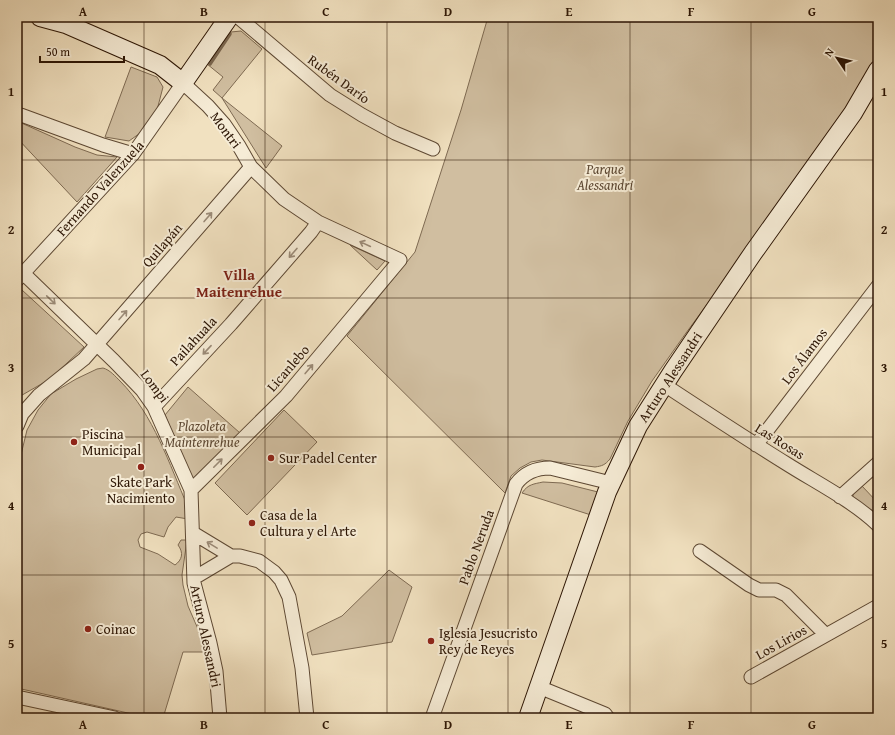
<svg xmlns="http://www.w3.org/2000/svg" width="895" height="735" font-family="'Gentium Book Plus',serif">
  <rect width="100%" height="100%" fill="#f1e1c0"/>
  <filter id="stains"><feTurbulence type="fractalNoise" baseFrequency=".005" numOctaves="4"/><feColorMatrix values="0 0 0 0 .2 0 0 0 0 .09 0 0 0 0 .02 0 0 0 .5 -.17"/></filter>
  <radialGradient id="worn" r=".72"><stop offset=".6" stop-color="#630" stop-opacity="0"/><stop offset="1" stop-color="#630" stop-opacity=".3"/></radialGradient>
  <path fill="#d0bea0" stroke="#7e6a52" d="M488,17H878V54L843,113L761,231L686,333L652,381L628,421L610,459C605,465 602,466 595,467L542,460L531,462L520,468L511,476L505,493L347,336L415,252L461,110Z
    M241,31L262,49L222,98L282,146L266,168L222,98L213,90L223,77L207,64L231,32Z
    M131,67L157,77L163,87L157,110L143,131L129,141L105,137Z
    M17,121L75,147L97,155L117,157L77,202L17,138Z
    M350,245L385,261L377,270Z
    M22,290L84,347L50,379L17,398V295Z
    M103,368C110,370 115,376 120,381C154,415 169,464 188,507V519L176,517L168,527L164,537L147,532L141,534L138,540L140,547L158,554L175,565C182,560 184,553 178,545L181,540H187L182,575L183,585L188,606L198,629L203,652H183L163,718H150L17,688V471L27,430L38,410L51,394L76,379L97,369Z
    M188,387L240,433L193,481L165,415Z
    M284,410L317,442L247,515L215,483Z
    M543,482L562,483L598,492L591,515L522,493C528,484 534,484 543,482Z
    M862,486L878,503V514L855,500L853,497V493Z
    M389,570L412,587L392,642L312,655L307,633L342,616Z"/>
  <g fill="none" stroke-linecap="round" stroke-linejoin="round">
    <path stroke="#7a664e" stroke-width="3.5" d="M210,64L230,34"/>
    <defs>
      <path id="street" d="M238,17L330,95L362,115L395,133L433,149
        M17,115H21L103,145L133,154
        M23,273L114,361L142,390L154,407L191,490L194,583L210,643L216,671L220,718
        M17,280L133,154L183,83L208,106L224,124L239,146L251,167L284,199L318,222L400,260L286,396L191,490
        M663,384C704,411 745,438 787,464C817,483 853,501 878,525
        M154,407L231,324L311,232L318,222
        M17,426L22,414L39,395L84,359L251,167
        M756,445L878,286
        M840,497L878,463
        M193,533L231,556H240L259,561L274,572L281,580L289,597L302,668L307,718
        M700,551L749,585L759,590H776L786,595L826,635
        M194,578L231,556
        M751,677L878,606
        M539,687L605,714L608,718
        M17,697L115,718
        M432,718L516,484C525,472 536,468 550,468L611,483"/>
      <path id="secondary" d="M40,17L66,24L160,65L183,83L229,17
        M528,718L607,492L638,426L673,371L753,253L853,113L878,70"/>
    </defs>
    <use href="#street" stroke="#5d4833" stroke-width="15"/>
    <use href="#secondary" stroke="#2c1504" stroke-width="20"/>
    <use href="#street" stroke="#f6ecd6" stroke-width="13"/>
    <use href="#secondary" stroke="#f6ecd6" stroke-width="18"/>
  </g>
  <defs><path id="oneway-shaft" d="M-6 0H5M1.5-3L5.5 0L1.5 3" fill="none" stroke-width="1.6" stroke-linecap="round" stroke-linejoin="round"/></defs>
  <g stroke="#9b8b78">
    <use href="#oneway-shaft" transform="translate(208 217) rotate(-49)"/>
    <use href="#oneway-shaft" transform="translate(365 244) rotate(-155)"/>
    <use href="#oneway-shaft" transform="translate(293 253) rotate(131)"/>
    <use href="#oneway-shaft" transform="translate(51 300) rotate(44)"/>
    <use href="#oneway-shaft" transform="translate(123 315) rotate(-49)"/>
    <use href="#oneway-shaft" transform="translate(207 350) rotate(133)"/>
    <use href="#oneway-shaft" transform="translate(309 369) rotate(-50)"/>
    <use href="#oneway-shaft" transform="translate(218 463) rotate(-45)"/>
    <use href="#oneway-shaft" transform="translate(212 545) rotate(-149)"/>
  </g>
  <path fill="none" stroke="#2c1504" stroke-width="1" stroke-opacity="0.55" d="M144,17V718M265,17V718M387,17V718M508,17V718M630,17V718M751,17V718M17,160H878M17,298H878M17,437H878M17,575H878"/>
  <g fill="#8f2418" stroke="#f6ecd6" stroke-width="1.5">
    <circle cx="74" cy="442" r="4"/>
    <circle cx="271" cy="458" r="4"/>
    <circle cx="141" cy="467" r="4"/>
    <circle cx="252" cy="523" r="4"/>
    <circle cx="88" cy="629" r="4"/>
    <circle cx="431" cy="641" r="4"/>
  </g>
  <g text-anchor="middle" stroke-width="4" stroke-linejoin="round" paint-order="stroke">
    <g font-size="14" fill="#2c1504" stroke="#f6ecd6">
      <text transform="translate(339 79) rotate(36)" y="5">Rubén Darío</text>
      <text transform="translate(226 130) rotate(53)" y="5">Montri</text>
      <text transform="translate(100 188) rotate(-48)" y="5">Fernando Valenzuela</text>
      <text transform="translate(162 245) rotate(-49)" y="5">Quilapán</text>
      <text transform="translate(193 341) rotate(-47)" y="5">Pailahuala</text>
      <text transform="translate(804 356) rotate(-53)" y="5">Los Álamos</text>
      <text transform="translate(288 368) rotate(-49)" y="5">Licanlebo</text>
      <text transform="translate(670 377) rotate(-57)" y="5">Arturo Alessandri</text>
      <text transform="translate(155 386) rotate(53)" y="5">Lompi</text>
      <text transform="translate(780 441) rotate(32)" y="5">Las Rosas</text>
      <text transform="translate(476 547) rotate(-70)" y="5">Pablo Neruda</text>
      <text transform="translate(206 636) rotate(78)" y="5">Arturo Alessandri</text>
      <text transform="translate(781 642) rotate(-29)" y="5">Los Lirios</text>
    </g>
    <g font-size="14" font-style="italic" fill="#5d4833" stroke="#f6ecd6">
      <text x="605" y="174">Parque<tspan x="605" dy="16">Alessandri</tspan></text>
      <text x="202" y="431">Plazoleta<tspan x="202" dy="16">Maintenrehue</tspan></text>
    </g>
    <g font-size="14" fill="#2c1504" stroke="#f6ecd6" text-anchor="start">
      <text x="82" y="439">Piscina<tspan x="82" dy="16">Municipal</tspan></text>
      <text x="279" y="463">Sur Padel Center</text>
      <text x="141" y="487" text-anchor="middle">Skate Park<tspan x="141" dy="16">Nacimiento</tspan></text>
      <text x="260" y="520">Casa de la<tspan x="260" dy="16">Cultura y el Arte</tspan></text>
      <text x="96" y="634">Coinac</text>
      <text x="439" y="638">Iglesia Jesucristo<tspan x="439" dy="16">Rey de Reyes</tspan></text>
    </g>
    <g font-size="15" font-weight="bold" fill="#7a1f14" stroke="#f6ecd6">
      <text x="239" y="280">Villa<tspan x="239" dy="17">Maitenrehue</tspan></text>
    </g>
  </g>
  <rect width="895" height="735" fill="none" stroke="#f1e1c0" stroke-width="44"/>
  <g transform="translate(837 58) rotate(305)" stroke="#f6ecd6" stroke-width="3" paint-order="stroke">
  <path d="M0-3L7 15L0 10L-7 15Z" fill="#2c1504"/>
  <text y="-6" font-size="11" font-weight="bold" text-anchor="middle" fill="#2c1504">N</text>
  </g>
  <path d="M40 56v6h84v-6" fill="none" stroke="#2c1504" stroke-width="2"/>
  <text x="46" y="56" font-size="12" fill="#2c1504" stroke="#f6ecd6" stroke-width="3" paint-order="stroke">50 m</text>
  <rect x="22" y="22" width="851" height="691" fill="none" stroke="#2c1504" stroke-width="1.5"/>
  <g font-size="13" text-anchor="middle" font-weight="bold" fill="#2c1504">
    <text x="83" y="16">A</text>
    <text x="204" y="16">B</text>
    <text x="326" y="16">C</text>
    <text x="448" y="16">D</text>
    <text x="569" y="16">E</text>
    <text x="691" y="16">F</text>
    <text x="812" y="16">G</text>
    <text x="11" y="96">1</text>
    <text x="884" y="96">1</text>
    <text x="11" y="234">2</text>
    <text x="884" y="234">2</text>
    <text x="11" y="372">3</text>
    <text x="884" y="372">3</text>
    <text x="11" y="510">4</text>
    <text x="884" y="510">4</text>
    <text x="11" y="648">5</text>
    <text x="884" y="648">5</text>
    <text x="83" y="729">A</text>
    <text x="204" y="729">B</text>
    <text x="326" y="729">C</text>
    <text x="448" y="729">D</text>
    <text x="569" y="729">E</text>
    <text x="691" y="729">F</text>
    <text x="812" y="729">G</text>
  </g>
  <rect width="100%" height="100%" filter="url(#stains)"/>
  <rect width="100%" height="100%" fill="url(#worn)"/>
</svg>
